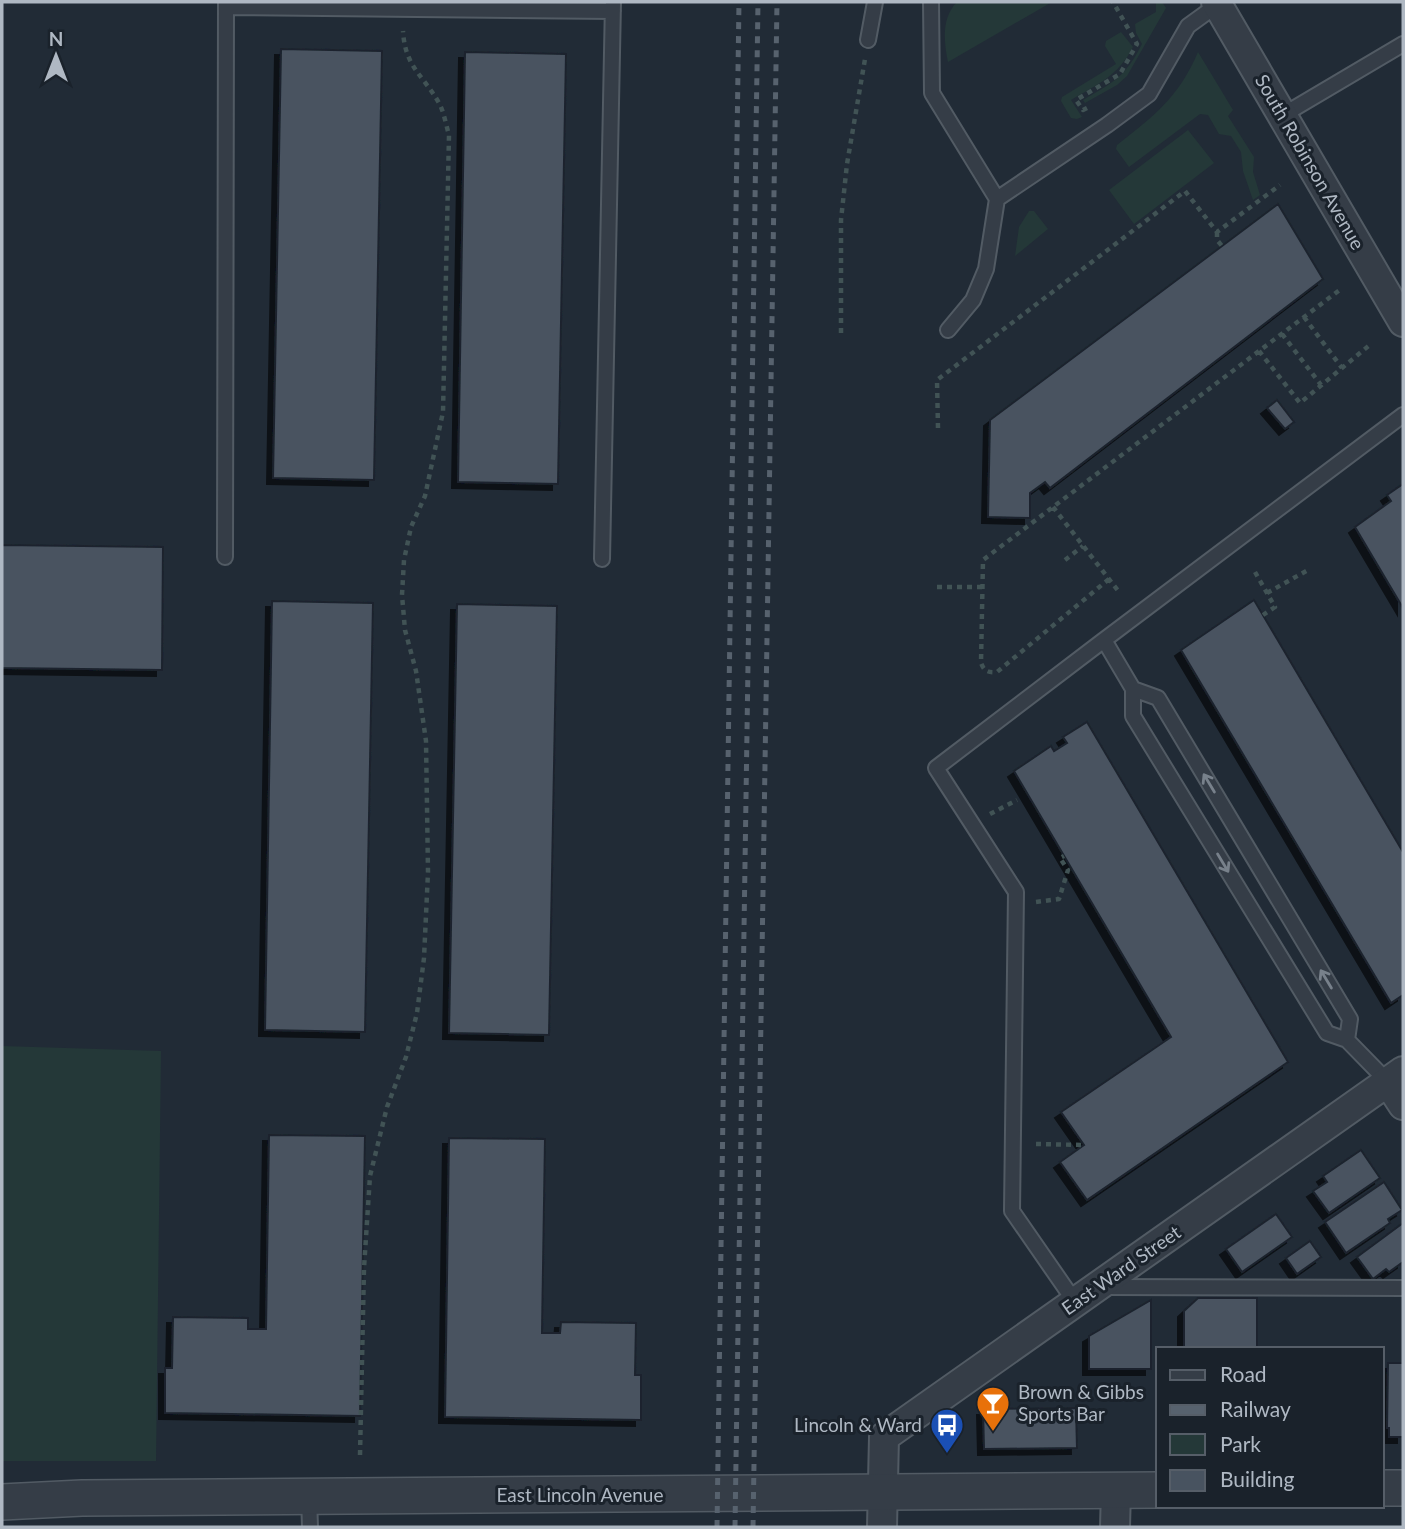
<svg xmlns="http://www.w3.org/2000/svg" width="1405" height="1529" font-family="Lato,sans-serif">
  <defs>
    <filter id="shadow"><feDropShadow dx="-6" dy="6" stdDeviation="0" flood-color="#0009"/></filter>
  </defs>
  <rect width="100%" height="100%" fill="#212b36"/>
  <path fill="#243838" d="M957,2H1052L948,62C944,42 941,18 957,2Z
    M1156,2H1162L1166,8L1127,76L1117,85L1085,103L1083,100C1114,82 1125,77 1142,44L1136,33L1135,24L1156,12Z
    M1121,32L1133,47C1118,76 1098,84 1071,100L1082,117L1077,119L1071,118L1061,101L1062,97L1116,64L1105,46L1106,41Z
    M1198,52L1233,110L1228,116L1254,157L1253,172L1260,195L1253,200L1243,171L1241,152L1231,136L1219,134L1208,115L1200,114L1129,167L1116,149L1117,145C1154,116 1179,97 1198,52Z
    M1188,130L1214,163L1134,224L1109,190Z
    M1029,211H1034L1048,229L1015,256L1019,227Z
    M2,1046L161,1051L156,1461H2Z"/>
  <path fill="#485360" stroke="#1c242d" stroke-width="2" filter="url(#shadow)" d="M281,49L382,51L374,480L273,478Z
    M465,52L566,54L558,484L458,482Z
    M1278,204L1323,279L1050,488L1045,482L1030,493V518L988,517L990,420Z
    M1277,400L1294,422L1285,429L1267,408Z
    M1403,484V608L1355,527L1391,501L1387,495Z
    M2,545L163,547L162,670L2,668Z
    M1254,600L1403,852V995L1391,1003L1181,650Z
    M272,601L373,603L365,1032L265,1030Z
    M457,604L557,606L549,1035L449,1033Z
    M1087,722L1288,1062L1087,1200L1060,1162L1084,1145L1061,1112L1171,1037L1014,771L1051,746L1054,751L1067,743L1063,737Z
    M269,1135L365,1136L360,1416L165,1413V1368H172L173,1317L248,1318V1329H266Z
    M449,1138L545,1139L542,1333H560L561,1322L636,1323L635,1375H641V1420L445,1417Z
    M1361,1150L1380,1178L1329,1213L1313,1191L1327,1182L1323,1176Z
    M1384,1182L1402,1210L1388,1219L1390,1223L1346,1253L1325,1222Z
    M1276,1214L1292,1237L1242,1272L1226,1249Z
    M1403,1223V1262L1389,1272L1386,1269L1373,1279L1357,1257Z
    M1310,1241L1321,1257L1297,1274L1286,1258Z
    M1198,1298H1257V1349H1184V1311Z
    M1151,1300V1369H1089V1336Z
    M1388,1363H1403V1437H1389V1428H1387Z
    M1076,1408L1077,1448L984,1449L983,1409Z"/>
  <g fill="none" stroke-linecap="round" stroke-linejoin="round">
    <defs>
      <path id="service" d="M931,2L932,93L997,199
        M226,7L613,11
        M868,40L875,2
        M1283,115L1403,44
        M948,330L973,300L986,269L997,199L1107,125L1149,94L1188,26L1217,5
        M225,557L226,2
        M602,559L613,2
        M1133,689L1104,640L1403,415
        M1347,1040L1350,1019L1158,698L1133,689V716L1327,1033L1347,1040L1388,1082
        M1104,1287L1403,1288
        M1075,1302L1012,1211L1016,892L936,768L1104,640
        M309,1497L310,1527"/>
      <path id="minor" d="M1216,2L1403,322
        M1388,1082L1403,1105
        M882,1527L884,1437L1403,1071
        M1115,1527L1116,1490"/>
      <path id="tertiary" d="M1382,1488H1403
        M2,1502L82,1498L1158,1490"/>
    </defs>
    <use href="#service" stroke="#525b64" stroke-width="18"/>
    <use href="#minor" stroke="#525b64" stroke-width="32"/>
    <use href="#tertiary" stroke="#525b64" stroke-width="38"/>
    <path stroke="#415355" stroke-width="4.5" stroke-dasharray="5 5" stroke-linecap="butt" d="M1087,108L1083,110L1076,100L1120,74L1137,44L1113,2
      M1217,232V240L1222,246
      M1304,317L1342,368
      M841,333V220L847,164L865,59
      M1282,334L1321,385
      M1259,351L1300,403L1372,343
      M938,428L937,380L1185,191L1217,232L1280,185
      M1053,507L1119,592
      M1065,560L1083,546
      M1255,572L1275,607L1263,615
      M1109,579L997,672C988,673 984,671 981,663L983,560L1341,289
      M937,587H983
      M1267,593L1308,570
      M990,814L1017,800
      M1036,902L1059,899L1068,870L1060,858L1064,856
      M1036,1144L1084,1145
      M360,1455L364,1268L370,1176L387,1107L406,1057L417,1013L424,958L428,872L426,741L416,671L405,630L402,595L404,560L411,527L425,496L443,412L449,135C446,125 444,112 439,103C423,75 405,67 403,31"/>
    <use href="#service" stroke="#353d47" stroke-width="14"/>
    <use href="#minor" stroke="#353d47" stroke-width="28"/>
    <use href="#tertiary" stroke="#353d47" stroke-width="35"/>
    <path stroke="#57626e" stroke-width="5" stroke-dasharray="7 7" stroke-linecap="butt" d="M717,1527L739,2
      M735,1527L758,2
      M753,1527L777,2"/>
  </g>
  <defs><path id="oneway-shaft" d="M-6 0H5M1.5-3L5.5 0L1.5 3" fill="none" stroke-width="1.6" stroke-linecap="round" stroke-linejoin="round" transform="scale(1.75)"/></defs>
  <g stroke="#78818b">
    <use href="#oneway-shaft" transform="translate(1209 783) rotate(-121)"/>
    <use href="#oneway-shaft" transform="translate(1223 863) rotate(59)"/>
    <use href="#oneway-shaft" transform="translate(1326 979) rotate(-121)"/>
  </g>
  <defs>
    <symbol id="bar-pin" viewBox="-11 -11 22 30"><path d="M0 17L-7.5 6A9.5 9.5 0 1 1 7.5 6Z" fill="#e8710a" stroke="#1a222b"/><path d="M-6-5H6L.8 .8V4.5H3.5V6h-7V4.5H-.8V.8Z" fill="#fff"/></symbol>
    <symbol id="bus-pin" viewBox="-11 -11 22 30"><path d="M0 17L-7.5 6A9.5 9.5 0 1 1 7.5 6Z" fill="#1a4fb4" stroke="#1a222b"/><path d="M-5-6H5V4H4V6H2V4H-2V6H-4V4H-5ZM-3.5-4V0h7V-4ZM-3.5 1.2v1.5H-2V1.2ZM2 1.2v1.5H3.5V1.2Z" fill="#fff"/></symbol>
  </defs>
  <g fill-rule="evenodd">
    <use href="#bar-pin" x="974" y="1384" width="38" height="52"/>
    <use href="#bus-pin" x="928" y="1406" width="38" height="52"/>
  </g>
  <g text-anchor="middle" stroke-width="6" stroke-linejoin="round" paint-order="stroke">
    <g font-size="19" fill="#afb8c3" stroke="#1a222b">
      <text transform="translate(1310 162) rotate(60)" y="7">South Robinson Avenue</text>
      <text transform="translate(1121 1270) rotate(-35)" y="7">East Ward Street</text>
      <text x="580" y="1502">East Lincoln Avenue</text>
    </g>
    <g font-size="19" fill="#afb8c3" stroke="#1a222b" text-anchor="start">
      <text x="1018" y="1399">Brown &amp; Gibbs<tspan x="1018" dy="22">Sports Bar</tspan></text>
      <text x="922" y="1432" text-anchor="end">Lincoln &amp; Ward</text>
    </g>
  </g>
  <rect width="1405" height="1529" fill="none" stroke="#afb8c3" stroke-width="7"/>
  <rect x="1156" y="1347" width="228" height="161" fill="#1a222b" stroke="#565e68" stroke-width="2"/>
  <rect x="1170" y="1370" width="35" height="10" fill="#353d47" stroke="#565e68" stroke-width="2"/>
  <text x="1220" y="1382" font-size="21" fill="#afb8c3">Road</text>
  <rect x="1170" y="1405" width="35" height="10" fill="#57626e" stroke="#565e68" stroke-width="2"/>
  <text x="1220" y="1417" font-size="21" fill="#afb8c3">Railway</text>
  <rect x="1170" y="1434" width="35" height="21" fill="#243838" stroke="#565e68" stroke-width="2"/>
  <text x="1220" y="1452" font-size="21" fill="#afb8c3">Park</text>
  <rect x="1170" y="1470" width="35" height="21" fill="#485360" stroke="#565e68" stroke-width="2"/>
  <text x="1220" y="1487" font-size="21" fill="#afb8c3">Building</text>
  <g transform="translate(56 56)" stroke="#1a222b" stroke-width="5" paint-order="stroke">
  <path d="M0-5L12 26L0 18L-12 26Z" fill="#afb8c3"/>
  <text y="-10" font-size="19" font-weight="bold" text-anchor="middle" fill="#afb8c3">N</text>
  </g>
</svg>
